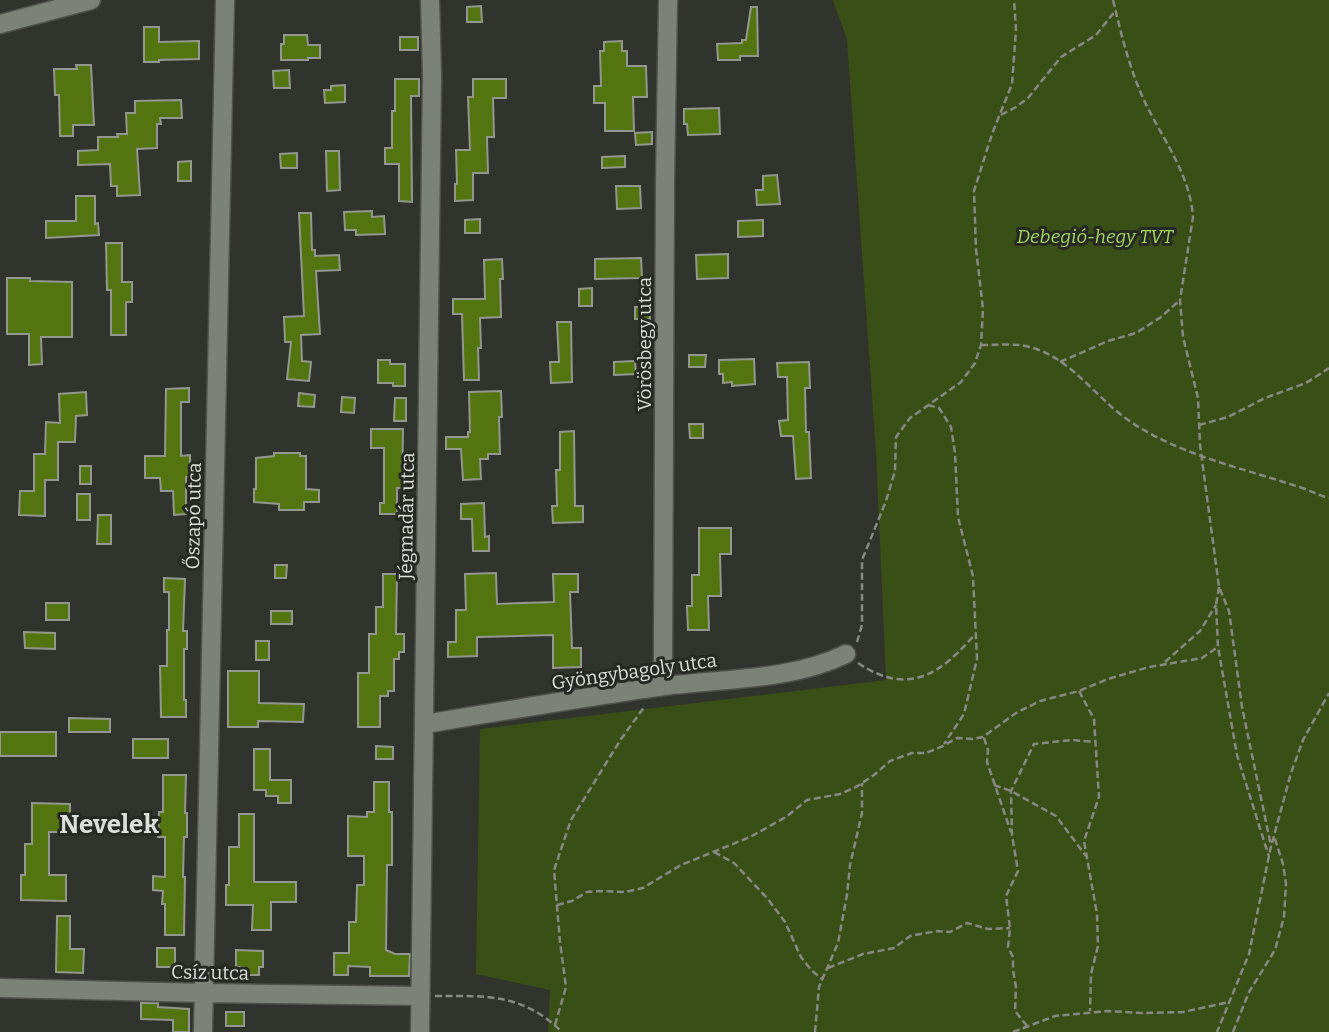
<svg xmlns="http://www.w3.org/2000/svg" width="1329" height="1032" font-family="Bitter,serif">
  <rect width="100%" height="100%" fill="#30342c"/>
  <path fill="#394f15" d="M833,0H1329V1032H548L550,990L476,974L480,729L886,680L876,453L847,40Z"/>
  <path fill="#52750f" stroke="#93978e" stroke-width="2" d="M481,6L482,22H467V7Z
    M751,7H757L758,56H740V60H718L717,44L742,43V40H746Z
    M144,27H159V42L199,41V59L159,60V62H144Z
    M284,35H307L308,45H320V58H308V60H281V44H284Z
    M400,37H418V50H400Z
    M622,41V51H627V66H646L647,97H633L634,131H605V103H594V86H601L600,51H604V42Z
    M76,65H91L94,125H73V136H60L59,95H55L54,69H77Z
    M289,70L290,88H274L273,71Z
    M395,79H419V96H411L412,202L399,201V164H385V148H392V111H395Z
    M473,79H506V98H493L494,137H487L488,173H473V200L455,201V184H457L456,150H470L468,97H473Z
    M345,85V102L325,103L324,90H331V86Z
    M181,100L182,118H160L161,124H157V148L137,149L140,195L117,196V186H111L110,164L78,165V151L98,150V137H118L117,134H127L126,113H135V101Z
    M719,108L720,134L688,135L687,124H684V109Z
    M652,132V144L636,145L635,133Z
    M326,151H339L340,190L327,191Z
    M297,153V168H281L280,154Z
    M625,156V167L602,168V157Z
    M191,161V181H178V162Z
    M777,175L780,204L757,205L756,190H763V176Z
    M616,186H640L641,208L617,209Z
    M76,196H95V224L98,223L99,235L46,238V221H76Z
    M372,211V217L384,216L385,234L356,235V230H345L344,212Z
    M299,213H311L312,250H315V256L339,255L340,270L316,271L320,334L301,335L302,361L311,362L309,381L287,379L291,342H285L284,317L304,316Z
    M480,219V233H465V220Z
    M763,220V236L738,237V221Z
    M106,243H122V282H132V302H126V335H111V290H107Z
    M728,254V278L697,279L696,255Z
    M641,258L642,278L595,279V259Z
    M502,259L503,279H500L501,317L480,318L481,348H478L479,380H464L462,314H453V299H485L484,260Z
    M7,278H30V281L72,282V337H41L42,364L29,365V334H7Z
    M592,288V306H579V289Z
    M635,307H649L650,319H635Z
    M557,322H571L572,382L551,383L550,362H559Z
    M689,355H706L705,367H689Z
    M754,359L755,384L732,386V382L723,383V374H719V360Z
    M378,360H390V364H405V386H393V383H378Z
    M635,361L636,374L614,375V362Z
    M809,362L810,388H805L806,432H809L811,478L796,479L793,436H781L779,421L788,420L787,377H778L777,363Z
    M189,388V402H181V456L190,455V477H186V514L174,515L173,491H161L160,478H145V456H165L166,389Z
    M501,391L502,417H499L500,454H488V459H480L481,479L463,480L461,449H446V437H468V432H470L469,392Z
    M86,392L87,415L76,416L75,442H58V480H45V516L19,515L20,491H34V454H45L46,422L60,423L59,394Z
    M299,393L315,395L314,407L298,406Z
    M342,397L355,398L354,413L341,412Z
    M395,398H406V421H394Z
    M689,424H703V438H690Z
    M371,429H403L402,488H397V514H380V503H384V448H371Z
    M574,431L575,506H583V522L553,523L552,506H557L556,470H560V432Z
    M274,453H300V456H306V489L319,490V502H304V510H279V504L254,502V489H256V458L274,456Z
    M80,466H91V484H80Z
    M77,494H90V520H77Z
    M484,503L485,537L489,536V551H473L472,519H461V504Z
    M98,515H111V544H97Z
    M699,528H731V554H720L721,596H708L709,630H688L687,606H692V575H699Z
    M275,565H287L286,578H275Z
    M496,573L497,604L554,602L553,574H578V592H570L572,648H581V667L553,668V635L477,637V656L448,657V642H456V610H466L465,574Z
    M383,574H397L396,634H404V652H399V659H394V691H388V696H380V727H358V673H369V634H376V607H383Z
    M164,578L185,579L183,631H187V649H184V700H186V717H161L160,666H167V630H169V592H164Z
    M46,603H69V620H46Z
    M271,611H292V624H271Z
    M24,632L55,633V649L25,648Z
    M256,641H269V660H256Z
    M228,671H259V703L304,704L303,722L258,721V727H228Z
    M69,718L110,719V732H69Z
    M0,732H56V756H0Z
    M133,739H168V758H133Z
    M376,746L393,747V759H376Z
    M254,749H270V780H291V803H278V796H266V790H254Z
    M163,775H186L185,813H187V837H184L183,877H185L184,935H165V904H162L163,891L153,890V876L165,877V837H158L159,812H163Z
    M374,782H389V812H392V865H387L386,950L395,954H410L409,976H370V967L348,966V975H334V953H349V922H356L357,885H364V856H348V816L367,817V812H374Z
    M32,803L70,804V813L73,814V832H49V875H66V901L21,900V875H25V844H32Z
    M239,814H254V882H296V902H271V930H252L253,905H226V885H229V847H239Z
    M57,916H70V949H84L83,973L56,972Z
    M157,948H175V967H157Z
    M236,950L263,951V967H259V975H244V967H236Z
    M141,1003H158V1007L189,1009V1032H173V1020L141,1019Z
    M226,1012H244V1026H226Z"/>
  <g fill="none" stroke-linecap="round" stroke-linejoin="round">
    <defs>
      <path id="minor" d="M0,24L91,0
        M659,687L663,660L665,183L668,0
        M425,724C503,711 580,698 657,687C720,678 788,682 846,654
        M0,988L203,993L420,996
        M203,1032L225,0
        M420,1032L432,76L430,0"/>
    </defs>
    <use href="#minor" stroke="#4f524b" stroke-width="21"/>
    <path stroke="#878a84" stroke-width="2.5" stroke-dasharray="7 3.5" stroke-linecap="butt" d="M1113,0C1121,33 1129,67 1143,98C1161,137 1190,173 1193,217L1180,300L1183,337L1198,398L1200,445L1219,587L1229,611L1242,707L1271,846L1249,954L1217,1032
      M1001,115L1016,107L1028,98L1061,57L1096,35L1116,10
      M981,345C994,345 1007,344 1019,345C1068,351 1093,397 1131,422C1182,456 1243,468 1299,487C1310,490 1319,496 1329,498
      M1060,362L1108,341L1136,333L1161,317L1180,300
      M928,405L939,408L951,427L955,453L958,517L973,576L977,659L964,714L944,744
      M1199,425L1228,417L1265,398L1306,383L1329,368
      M1219,587L1216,605L1218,647L1237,755L1269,857
      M857,642L862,625V560L886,501L895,471L896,437L910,418L961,382L975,363L981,345L983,309L976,249L974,191L992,134L1012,84L1016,30L1014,0
      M1165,662L1200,631L1216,605
      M858,663C909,697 941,674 976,633
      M1079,691L1094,719L1099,797L1084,841L1097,914L1098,946L1091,974L1090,1011
      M984,738L988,750L987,762L1011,832
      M994,785L1011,791L1056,816L1086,856
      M1272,843L1291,773L1303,740L1329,693
      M714,852L734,863L767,898L785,922L801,957L811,970L823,980
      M557,905L572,901L587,892L599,891L625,892L643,888L681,865L750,837L786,817L807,800L840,794L856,787L874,775L890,761L912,753H926L943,746L957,738L972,739L983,737L1016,713L1040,701L1079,691L1108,679L1149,667L1202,658L1218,647
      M828,968L863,954L894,948L910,936L937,931L950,932L967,923L988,929L1010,928
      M435,996C487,996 522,993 562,1032
      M555,1025L566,987L560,942L554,870L571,820L621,739L645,706
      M1027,1026L1015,1011L1016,987L1013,970V957L1008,947L1010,928L1006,896L1018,871L1012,835L1011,791L1034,744L1072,740L1096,742
      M815,1032L819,987L838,943L847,895L850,865L862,813V783
      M1013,1032L1055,1016L1108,1011L1142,1013L1183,1012L1229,1002
      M1233,1032L1249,992L1275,950L1284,917L1286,884L1283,864L1274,836"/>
    <use href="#minor" stroke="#7d8278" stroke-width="18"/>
  </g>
  <g text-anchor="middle" stroke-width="6" stroke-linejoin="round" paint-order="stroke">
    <g font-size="19" font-style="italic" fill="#a5d65e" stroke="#262a22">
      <text x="1095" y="243">Debegió-hegy TVT</text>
    </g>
    <g font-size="19" fill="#dddfda" stroke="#262a22">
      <text transform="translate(644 344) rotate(-90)" y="7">Vörösbegy utca</text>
      <text transform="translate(193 516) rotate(-89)" y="7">Őszapó utca</text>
      <text transform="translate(406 516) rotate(-89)" y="7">Jégmadár utca</text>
      <text transform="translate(634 671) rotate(-8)" y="7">Gyöngybagoly utca</text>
      <text transform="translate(210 972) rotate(1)" y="7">Csíz utca</text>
    </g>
    <g font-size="26" font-weight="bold" fill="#dddfda" stroke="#262a22">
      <text x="109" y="833">Nevelek</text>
    </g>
  </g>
</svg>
